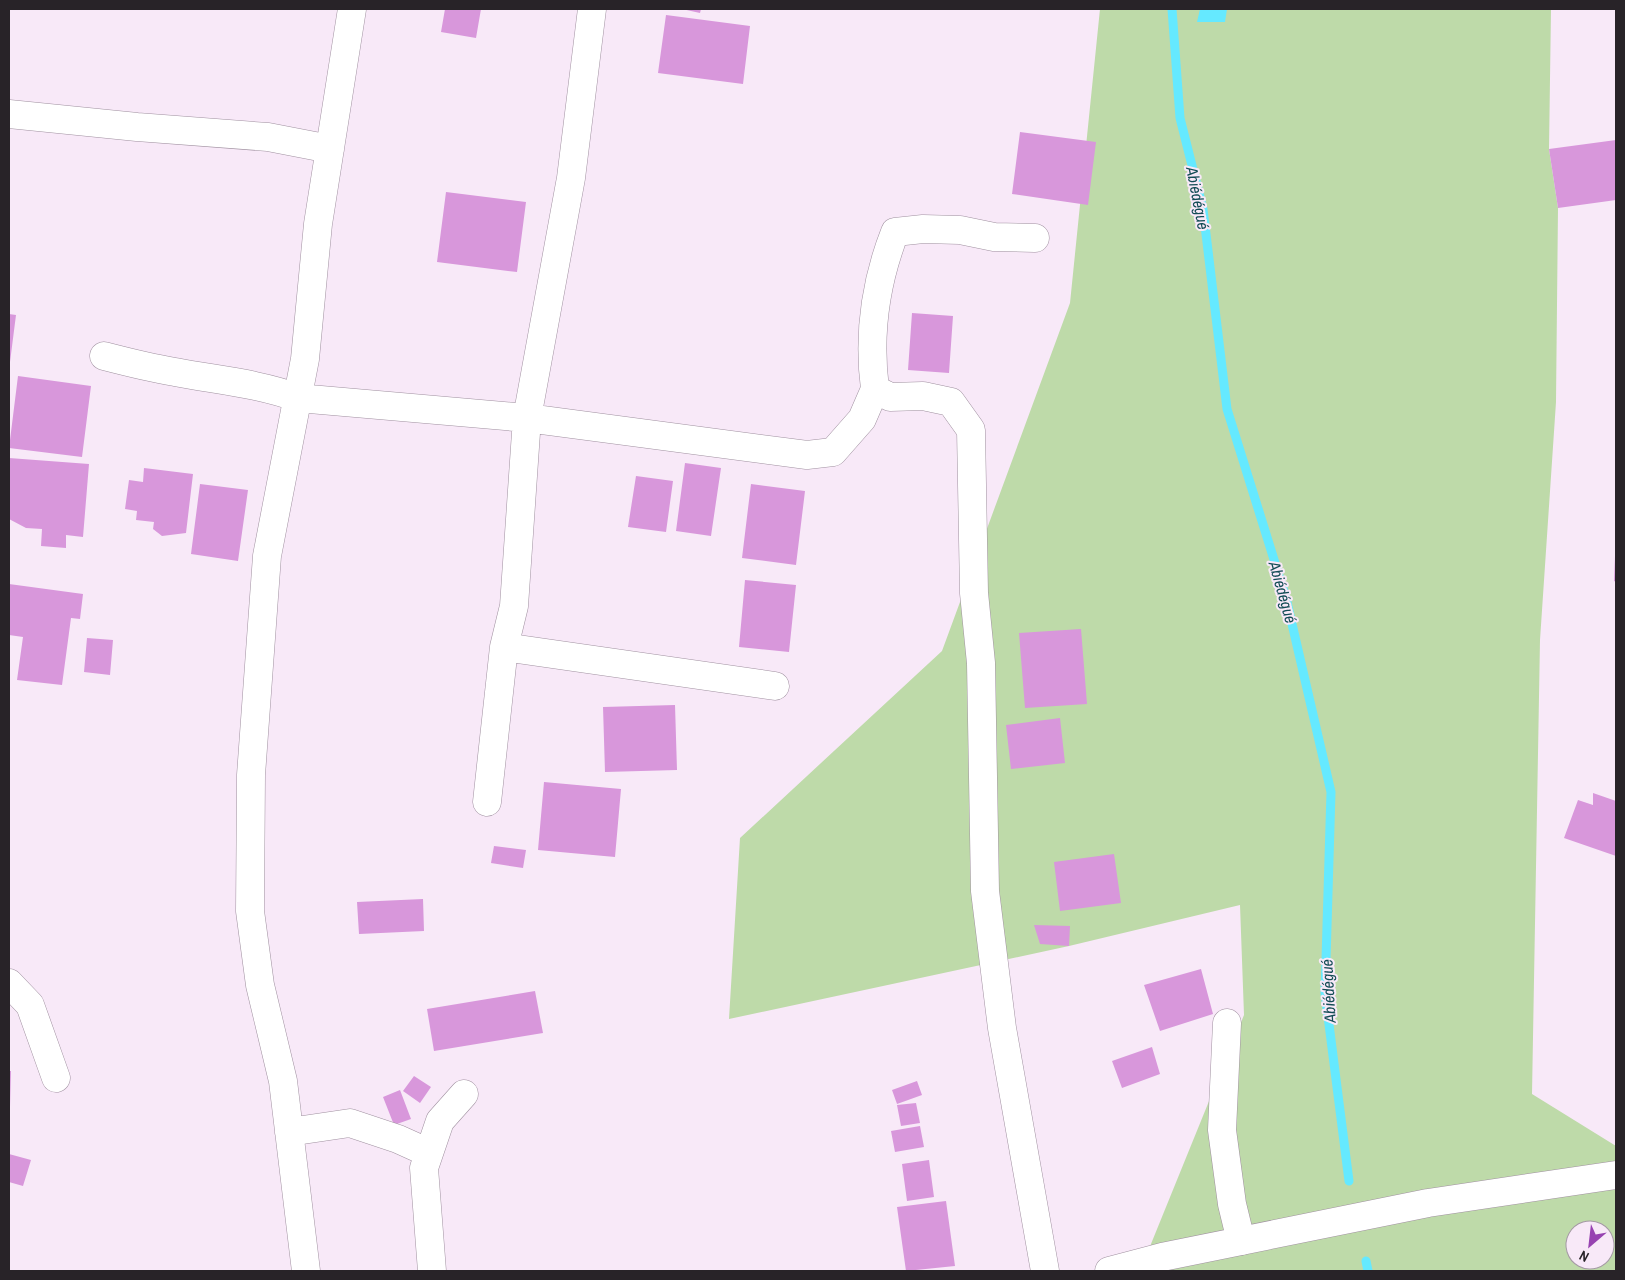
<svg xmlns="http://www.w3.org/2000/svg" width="1625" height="1280" font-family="'Archivo Narrow',sans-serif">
  <rect width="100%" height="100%" fill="#f8e9f8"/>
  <path fill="#bedaa9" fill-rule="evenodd" d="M1100,9H1551L1549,149L1558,208L1556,402L1540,640L1532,1094L1616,1146V1271H1140L1244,1015L1240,905L1069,946L729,1019L740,838L942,651L1070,303ZM1575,1230H1605V1260H1575Z"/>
  <path fill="#65e9ff" d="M1200,9H1227L1225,22H1197Z"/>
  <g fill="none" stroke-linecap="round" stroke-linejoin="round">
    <path stroke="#65e9ff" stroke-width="9" d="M1172,9L1180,118L1203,209L1227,409L1286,598L1331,792L1325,993L1349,1181
      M1366,1261L1368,1271"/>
  </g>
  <path fill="#d897db" d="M445,9H481L476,38L441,32Z
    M682,9H701L700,13Z
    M666,15L750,26L743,84L658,73Z
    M1020,132L1096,142L1088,205L1012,194Z
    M1616,140V200L1558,208L1549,149Z
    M446,192L526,202L517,272L437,262Z
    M912,313L953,316L949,373L908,370Z
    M9,314L16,315L10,362H9Z
    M18,376L91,386L82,457L9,448Z
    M9,458L89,464L83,537L66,535V548L41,546L42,529L26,528L9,519Z
    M685,463L721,468L711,536L676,531Z
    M144,468L193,474L186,533L162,536L153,529L154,522L136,520L137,511L125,509L129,480L143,482Z
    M636,476L673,481L666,532L628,527Z
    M200,484L248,490L238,561L191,554Z
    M751,484L805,491L796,565L742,558Z
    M1615,556H1616V582L1614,581Z
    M745,580L796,585L789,652L739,647Z
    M9,584L83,594L80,619L71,618L62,685L17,680L23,637L9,635Z
    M1081,629L1087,704L1025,708L1019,633Z
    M87,638L113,640L110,675L84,672Z
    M675,705L677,770L605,772L603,707Z
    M1060,718L1065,763L1011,769L1006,725Z
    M544,782L621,789L615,857L538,850Z
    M1593,793L1616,801V856L1564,838L1578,800L1593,805Z
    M494,846L526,850L523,868L491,863Z
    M1114,854L1121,903L1060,911L1054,862Z
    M423,899L424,931L359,934L357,902Z
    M1034,925L1070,926L1069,946L1040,944Z
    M1201,969L1213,1014L1160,1031L1144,985Z
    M535,991L543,1033L434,1051L427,1009Z
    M1152,1047L1160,1074L1122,1088L1112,1061Z
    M9,1071H11L10,1107H9Z
    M414,1076L431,1087L420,1103L403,1091Z
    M917,1081L922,1095L897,1104L892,1090Z
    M400,1090L411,1119L394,1125L383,1097Z
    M916,1103L920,1123L901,1126L897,1105Z
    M920,1126L924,1147L895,1152L891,1131Z
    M9,1154L31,1160L23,1186L9,1182Z
    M929,1160L934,1197L907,1201L902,1164Z
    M946,1201L955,1266L906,1271L897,1207Z"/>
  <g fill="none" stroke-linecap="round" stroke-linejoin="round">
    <defs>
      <path id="street" d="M9,114L137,127L268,137L330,149
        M1035,238L994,237L960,230L923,229L895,232C875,283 868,335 875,389L890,397L923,396L951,402L971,430L974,593L981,663L985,891L1002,1028L1045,1271
        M104,356C127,362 151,368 175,372C216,380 257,383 298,398L527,418L807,455L833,452L862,419L875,389
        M504,647L775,686
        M487,802L504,647L514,606L527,418L571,178L592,9
        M9,983L30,1005L56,1078
        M1227,1023L1222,1130L1232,1204L1241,1241
        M289,1132L350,1123L398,1139L429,1153
        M306,1271L283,1081L260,985L250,911L251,775L267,556L305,359L318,224L352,9
        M432,1271L424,1168L440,1121L464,1094"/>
      <path id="secondary" d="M1109,1271L1162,1257L1428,1203L1616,1175"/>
    </defs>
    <use href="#street" stroke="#a091a0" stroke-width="29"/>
    <use href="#secondary" stroke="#a091a0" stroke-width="29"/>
    <use href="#street" stroke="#fff" stroke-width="28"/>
    <use href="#secondary" stroke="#fff" stroke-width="28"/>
  </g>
  <g text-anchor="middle" stroke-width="4" stroke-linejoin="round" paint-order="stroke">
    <g font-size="16" font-style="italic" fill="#134d56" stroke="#f8e9f8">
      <text transform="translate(1198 198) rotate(79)" y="6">Abiédégué</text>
      <text transform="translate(1283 592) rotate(74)" y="6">Abiédégué</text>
      <text transform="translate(1328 991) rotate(-93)" y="6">Abiédégué</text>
    </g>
  </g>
  <rect width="1625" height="1280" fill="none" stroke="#282328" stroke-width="20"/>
  <g transform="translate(1590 1245) rotate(208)"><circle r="24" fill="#f8e9f8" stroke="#a59aa5"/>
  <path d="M0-4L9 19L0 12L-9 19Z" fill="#9743b1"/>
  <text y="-8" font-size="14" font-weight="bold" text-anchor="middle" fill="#282328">N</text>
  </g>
</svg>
